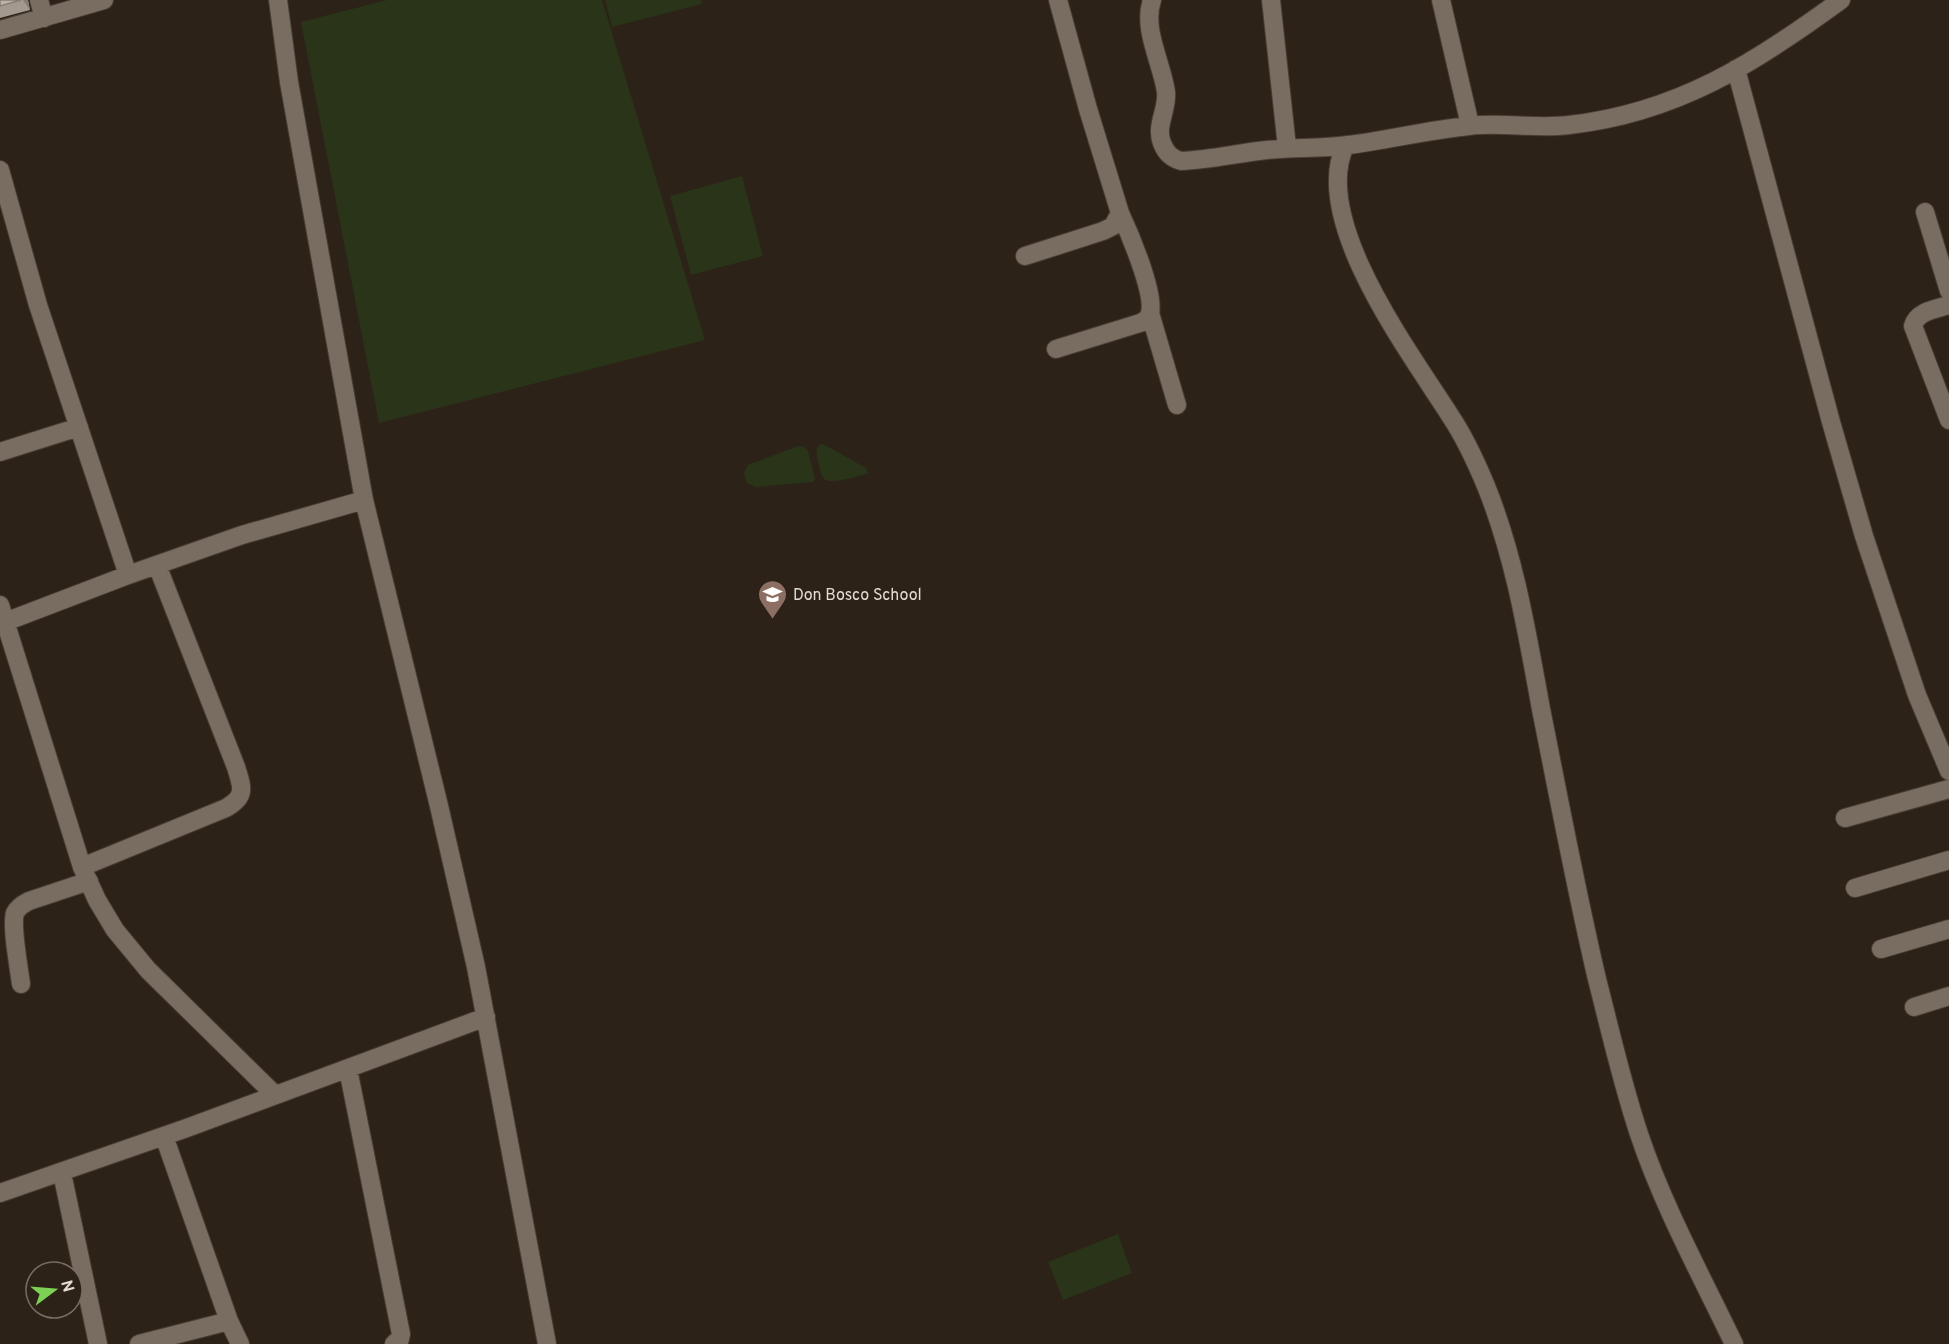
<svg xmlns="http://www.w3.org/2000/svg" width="1949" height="1344" font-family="Overpass,sans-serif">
  <rect width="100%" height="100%" fill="#2d2218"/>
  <path fill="#293419" d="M387,0H602L705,340L379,423L301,22Z
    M605,0H701L702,4L612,27Z
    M742,176L763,256L691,275L670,196Z
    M823,444L866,468L868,473C861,476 830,485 824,479C819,473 818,458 816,450L819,445Z
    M798,446L804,447L808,451L815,478L813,482L756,487L747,483L744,473L748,465Z
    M1118,1234L1132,1273L1063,1300L1048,1262Z"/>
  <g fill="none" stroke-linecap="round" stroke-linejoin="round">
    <defs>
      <path id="minor" d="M39,0L44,18
        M278,0L289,82L364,500L439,806L476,967L547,1344
        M1152,0C1142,29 1162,63 1166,92C1168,109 1155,126 1162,143C1166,153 1171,158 1181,161C1210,160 1238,153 1267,150C1294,147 1321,149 1348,145C1388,140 1428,130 1469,126C1502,122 1536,129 1569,125C1677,113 1755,63 1841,0
        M1271,0L1287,147
        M1441,0L1470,125
        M0,30L104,0
        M1736,69L1831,422L1864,536L1917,695L1949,771
        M1345,146C1310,221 1412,355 1451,417C1465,438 1476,462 1486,486C1515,558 1527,633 1541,709C1559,799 1576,890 1597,979C1610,1030 1622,1083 1639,1134C1663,1206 1701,1275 1734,1344
        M0,170L38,305L128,575
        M1925,212L1949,291
        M1025,256L1103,231L1113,226L1120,213L1088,109L1058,0
        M1949,305C1936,309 1917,311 1913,326L1949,420
        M1150,313L1177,405
        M1056,349L1140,323C1145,321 1149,318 1150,313C1155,293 1129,232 1120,213
        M0,452L79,427
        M0,605L82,867L97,900L115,930L148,970L275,1095
        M5,622L128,575L242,535L364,500
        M1845,818L1949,789
        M82,867L226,808C247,796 242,787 236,767L157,565
        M1855,888L1949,860
        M1881,949L1949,929
        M21,984C19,968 11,926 15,913C18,907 23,904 29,901L89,881
        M1914,1007L1949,996
        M348,1069L401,1334L400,1339L394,1344
        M164,1136L229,1321L240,1344
        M62,1173L98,1344
        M0,1193L184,1129L486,1017
        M139,1344L229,1321"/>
    </defs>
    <use href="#minor" stroke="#463e36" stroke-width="20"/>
    <use href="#minor" stroke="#796d61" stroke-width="18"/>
  </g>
  <path fill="#a4998e" d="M0,0H28L30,10L0,18Z"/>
  <path fill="#867d74" d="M23,0H28L30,10Z"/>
  <path fill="#bfb2a5" stroke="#867d74" stroke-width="1.5" d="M0,0H21L0,6Z"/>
  <defs>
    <symbol id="school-pin" viewBox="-11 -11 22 30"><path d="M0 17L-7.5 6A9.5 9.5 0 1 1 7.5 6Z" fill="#8d6e63" stroke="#2d2218"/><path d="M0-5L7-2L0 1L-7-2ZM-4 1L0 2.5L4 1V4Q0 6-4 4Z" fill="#fff"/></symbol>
  </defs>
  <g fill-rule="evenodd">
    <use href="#school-pin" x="756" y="578" width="33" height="45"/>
  </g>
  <g text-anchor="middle" stroke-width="6" stroke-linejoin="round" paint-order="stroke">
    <g font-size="16" fill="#e3dcd5" stroke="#2d2218" text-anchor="start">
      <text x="793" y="600">Don Bosco School</text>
    </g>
  </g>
  <g transform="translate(54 1290) rotate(74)"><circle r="28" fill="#2d2218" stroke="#766c64" stroke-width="1.5"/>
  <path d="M0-4.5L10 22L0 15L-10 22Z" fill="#7cd154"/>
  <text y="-9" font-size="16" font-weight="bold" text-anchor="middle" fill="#e3dcd5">N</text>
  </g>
</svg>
